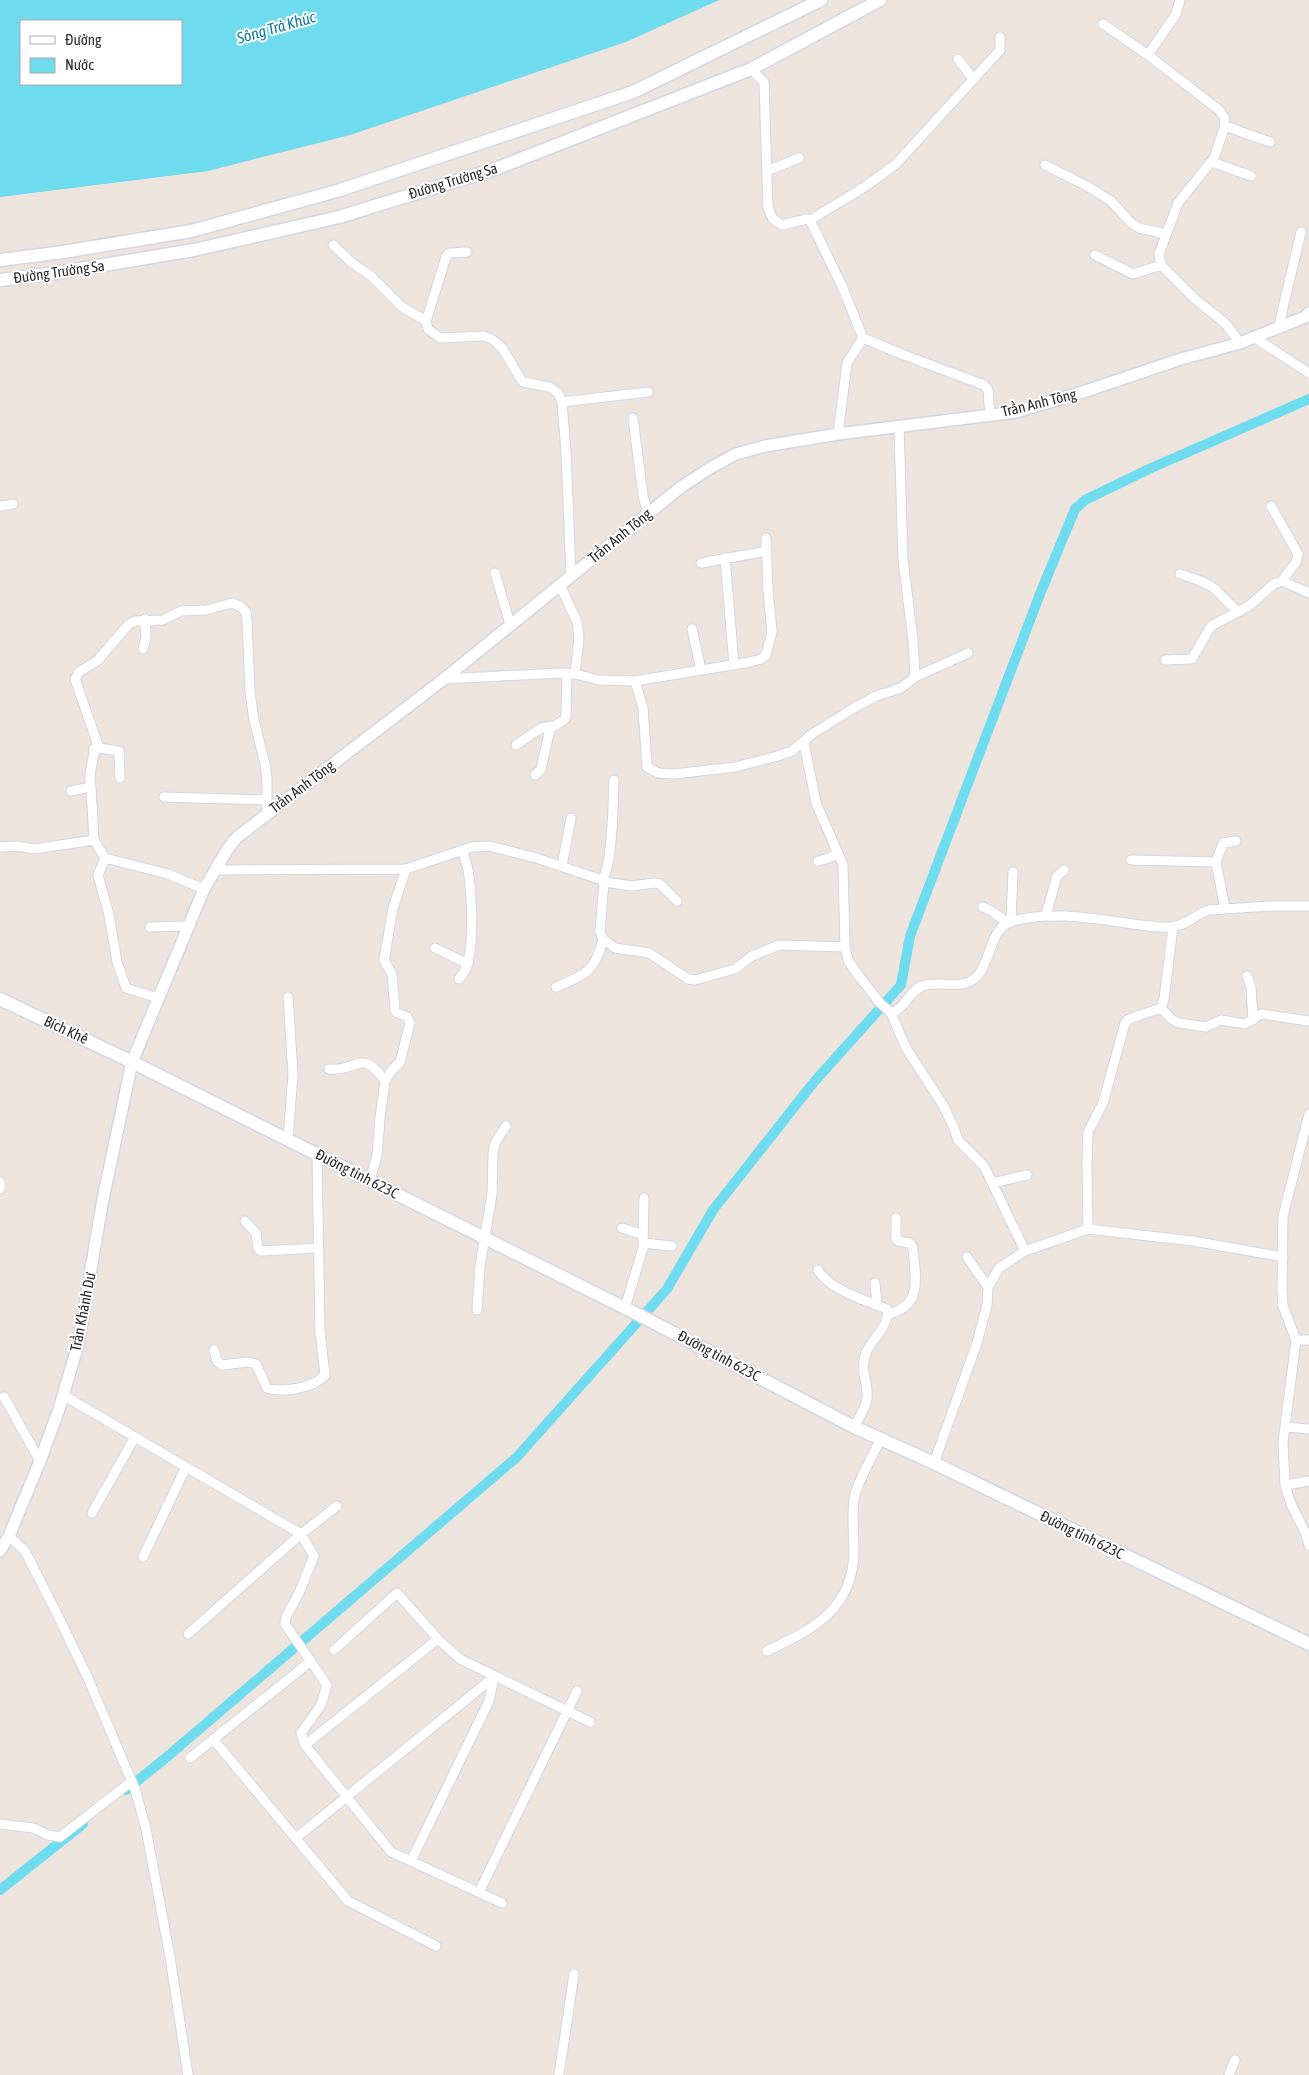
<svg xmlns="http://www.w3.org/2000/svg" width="1309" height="2075" font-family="'Asap Condensed',sans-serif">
  <rect width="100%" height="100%" fill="#ede4dd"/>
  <path fill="#6fdbef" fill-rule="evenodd" d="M0,0H719L626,42L350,135L208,171L0,197ZM21,21H181V84H21Z"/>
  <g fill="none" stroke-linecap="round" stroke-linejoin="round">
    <path stroke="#6fdbef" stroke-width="10" d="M126,1790L168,1756L517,1457L541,1430L667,1289L713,1210L814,1082L901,985L910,936L1040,594L1075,509L1085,500L1149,469L1309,399
      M0,1890L83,1824"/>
    <defs>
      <path id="minor" d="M1103,24L1148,55L1219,110L1224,117L1225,126L1214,158L1178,203L1159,254L1161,265L1195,299L1225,323L1240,343
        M1148,55L1176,14L1180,0
        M958,59L973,79
        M751,69L764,82L768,208L773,219L782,225L807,219L810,220L842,286L863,338L847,363L838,434
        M1225,126L1270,142
        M1212,162L1251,176
        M1045,165L1085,185L1111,201L1130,222L1139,228L1166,234
        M767,171L799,158
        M810,220L866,186L896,164L1000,50V37
        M333,245L352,263L371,276L402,307L426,321
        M467,252L449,253L446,257L426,321L428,329L440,338L484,336C506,342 510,366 523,382L550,387L558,393L562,402L566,452L571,576
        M1095,255L1133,274L1161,265
        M1278,329L1301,232
        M863,338L904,355L984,385L988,390L990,415
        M1255,338L1309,373
        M562,402L648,392
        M633,418L643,496L648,513
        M0,506L13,504
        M1271,506L1298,554L1296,562L1282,581
        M725,558L734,665
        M701,563L767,551
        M495,573L510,624
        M1180,574C1192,578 1207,582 1216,590C1225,598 1229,605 1239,612
        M560,585L577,622L579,637L575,674
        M692,629L701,670
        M143,649L146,638L145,619
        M1165,660L1192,659L1211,626L1249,606L1274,584L1282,581L1309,593
        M915,677L968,653
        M444,679L561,673L575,674L599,680L635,681L643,708L647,767L658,773L674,774L735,767L778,756L792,751L812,734L854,708L876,696L901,688L915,677L913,640L903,560L899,427
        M635,681L750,662L761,659L766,655L772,632L768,591L766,538
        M804,743L816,803L843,865L845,947L848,960L855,971L880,1003L891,1013L906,1048L943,1105L954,1128L958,1140L984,1166L1025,1251
        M516,745L541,728L553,726
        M99,748L75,679L79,672L97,661L128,625L135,621L163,620L181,611L206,610L232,603L240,606L246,612L247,620L250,692L254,720L265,764L267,780V813
        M535,775L541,769L550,729L565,719L566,715L567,673
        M120,778L119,751L99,748L94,749C94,761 87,777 91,787L94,840L105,858L98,875L109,915L117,962L126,988L158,998
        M71,791L91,787
        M164,797L267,800
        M0,847L17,846L34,849L94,840
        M105,858L168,874L204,889
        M1131,860L1216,862L1225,909
        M818,861L829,858L838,853
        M1216,862L1223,843L1236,841
        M562,866L571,818
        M216,870L406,869L472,847L489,846L533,857L602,880L604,882L600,932L603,939L615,948L649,953L688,979L695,980L735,969L752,956L779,945L845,947
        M602,880C613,866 613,801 614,780
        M604,882L632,886L654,883L660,884L677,901
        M983,907L993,912L1008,923
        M1046,915L1057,876L1064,870
        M1011,921L1013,872
        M150,927L188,926
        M435,948L468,964
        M1247,976L1251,987L1253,1020
        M459,979C463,974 467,969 468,962C474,940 473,871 462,851
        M556,987C586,974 595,972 603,939
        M1161,1008L1171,1019L1179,1023L1206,1027L1221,1020L1245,1024L1261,1014L1309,1021
        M891,1013C906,1008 908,992 922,986C941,979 964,993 979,974C991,959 991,926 1013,921C1050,911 1089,918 1126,923C1141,925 1156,928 1171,927C1186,926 1195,914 1209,910L1270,906H1309
        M329,1069C358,1072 361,1047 385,1081
        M1309,1114L1283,1216L1282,1289L1283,1306L1296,1340L1283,1442L1285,1485L1291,1504L1305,1532L1309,1545
        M288,1139L293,1074L288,997
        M370,1180L377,1156L380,1118L385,1081L391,1071L400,1062L410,1023L407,1017L396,1012L395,1010L392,974L384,960L393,908L406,869
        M0,1182V1189
        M992,1183L1027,1175
        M245,1221L256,1233L258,1249L261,1251L318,1248
        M622,1228L643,1235
        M1088,1229L1087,1161L1088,1132L1103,1103L1125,1023L1129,1019L1161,1008L1164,999L1173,927
        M643,1243L672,1246
        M967,1257L988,1287
        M818,1270C829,1290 867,1301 887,1309C891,1324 871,1340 866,1353C859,1370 869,1383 867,1399C866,1408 858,1419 854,1427
        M875,1283L877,1305
        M625,1308L643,1248L644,1198
        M477,1310L480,1266L492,1194L493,1154L495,1143L506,1126
        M888,1314C924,1306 915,1275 913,1248L910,1243L898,1241L896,1239V1218
        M1296,1340H1309
        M214,1350L217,1361L222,1365L248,1362L256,1364L267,1388C283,1393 314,1388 325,1375L320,1332L317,1153
        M63,1395L301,1534L314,1556L299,1593L286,1617L285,1624L327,1685L321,1705L301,1733L305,1745L391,1852L502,1903
        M4,1397L40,1461
        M1285,1427L1309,1429
        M934,1463L977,1343L987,1305L988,1287L999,1268L1025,1251L1088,1229L1193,1241L1283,1257
        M1285,1485L1309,1481
        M92,1513L135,1437
        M9,1536L25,1551L58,1616L87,1676L135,1789L146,1829L170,1957L188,2075
        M143,1557L186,1467
        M188,1634L301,1534L337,1506
        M334,1650L397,1593L438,1639L460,1659L590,1722
        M767,1651C813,1629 853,1610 854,1551C854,1533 851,1512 855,1494C861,1475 873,1456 881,1438
        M213,1739L348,1901L436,1946
        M305,1745L438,1639
        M190,1758L311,1661
        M0,1824L33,1828L48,1835L60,1837L132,1781
        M296,1838L494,1677
        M411,1861L489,1701L494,1677
        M479,1892L577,1691
        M559,2075L574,1974
        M1229,2075L1235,2060"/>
      <path id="tertiary" d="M0,1551L9,1536L40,1461L59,1409L78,1345L103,1199L132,1062L204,889L227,850L236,838L444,679L681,487L712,467L736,454L765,446L838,434L1016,412L1083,392L1181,359L1240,343L1305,317L1309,313"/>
      <path id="secondary" d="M0,260L63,252L191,231L337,191L633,92L821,0
        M0,280L56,273L194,250L339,217L495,169L751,69L880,0
        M0,999L132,1062L639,1315L854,1427L934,1463L1309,1644"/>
    </defs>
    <use href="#minor" stroke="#d2d7e3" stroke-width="11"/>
    <use href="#tertiary" stroke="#d2d7e3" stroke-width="14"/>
    <use href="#secondary" stroke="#d2d7e3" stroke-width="15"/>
    <use href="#minor" stroke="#fff" stroke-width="9"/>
    <use href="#tertiary" stroke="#fff" stroke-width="11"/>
    <use href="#secondary" stroke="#fff" stroke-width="12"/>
  </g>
  <g text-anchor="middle" stroke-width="4" stroke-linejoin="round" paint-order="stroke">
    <g font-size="15" fill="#2b2b2b" stroke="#fff">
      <text transform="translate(453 181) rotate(-17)" y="5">Đường Trường Sa</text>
      <text transform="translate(59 272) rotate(-8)" y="5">Đường Trường Sa</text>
      <text transform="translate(1039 403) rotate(-14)" y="5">Trần Anh Tông</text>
      <text transform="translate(620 536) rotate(-39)" y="5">Trần Anh Tông</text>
      <text transform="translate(302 787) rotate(-37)" y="5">Trần Anh Tông</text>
      <text transform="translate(66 1030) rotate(25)" y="5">Bích Khê</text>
      <text transform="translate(357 1174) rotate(27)" y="5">Đường tỉnh 623C</text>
      <text transform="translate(83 1312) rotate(-79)" y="5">Trần Khánh Dư</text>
      <text transform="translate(719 1356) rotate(28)" y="5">Đường tỉnh 623C</text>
      <text transform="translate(1082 1535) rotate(26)" y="5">Đường tỉnh 623C</text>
    </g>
    <g font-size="16" font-style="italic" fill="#0d7a9c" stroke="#fff">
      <text transform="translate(276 27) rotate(-16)" y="6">Sông Trà Khúc</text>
    </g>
  </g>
  <rect x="20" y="20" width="162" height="65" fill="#ffffff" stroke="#aaaaaa"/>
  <rect x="30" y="36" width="25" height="8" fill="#ffffff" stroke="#aaaaaa"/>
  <text x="65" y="45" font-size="15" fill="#2b2b2b">Đường</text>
  <rect x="30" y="58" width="25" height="15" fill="#6fdbef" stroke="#aaaaaa"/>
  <text x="65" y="70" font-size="15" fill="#2b2b2b">Nước</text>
</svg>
